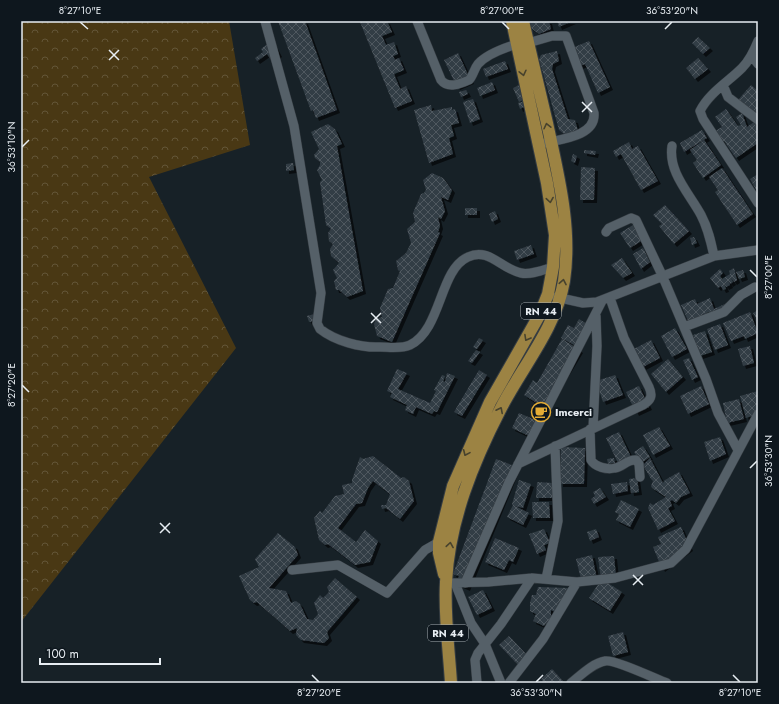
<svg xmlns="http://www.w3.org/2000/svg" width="779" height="704" font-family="Jost,sans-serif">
  <defs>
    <pattern id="forest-crowns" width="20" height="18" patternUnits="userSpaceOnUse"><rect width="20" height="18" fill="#493814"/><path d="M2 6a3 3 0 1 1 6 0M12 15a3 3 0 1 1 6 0" fill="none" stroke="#635537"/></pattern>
    <pattern id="building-cross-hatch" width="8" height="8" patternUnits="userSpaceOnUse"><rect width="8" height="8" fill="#323c44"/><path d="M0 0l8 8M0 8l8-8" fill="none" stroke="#50585f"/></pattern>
    <filter id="shadow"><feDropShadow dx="3" dy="3" stdDeviation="0" flood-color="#0009"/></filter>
  </defs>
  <rect width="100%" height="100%" fill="#172127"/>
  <path fill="url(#forest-crowns)" d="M21,21H229L250,145L149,177L236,348L21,622Z"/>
  <path fill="url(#building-cross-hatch)" filter="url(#shadow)" d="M278,21H305L337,110L316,118L313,110L311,111Z
    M387,21L392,32L382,36L386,45L394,42L398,54L393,56L395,60L399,58L404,70L394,74L400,89L406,86L412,101L395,108L360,22Z
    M529,21H549L551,29L539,34L531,28Z
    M557,21H573L559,27Z
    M698,37L710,48L703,54L692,43Z
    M272,40L279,54L271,60L267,54L257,61L255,58L263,52L261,49Z
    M589,41L610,87L598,93L585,64L580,66L572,48Z
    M557,51L559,61L553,64L552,69L568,119L575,120L578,131L564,134L559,130L539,59L541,55Z
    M458,53L471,81L457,87L444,60Z
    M698,58L708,69L695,79L686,68Z
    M505,61L508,69L486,77L483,69Z
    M492,82L495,90L480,96L477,88Z
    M519,85L525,99L519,102L513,88Z
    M751,85L758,91V110L754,114L738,100Z
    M466,90L468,94L461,97L459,92Z
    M473,99L480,119L470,123L463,102Z
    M524,101L526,106L520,109L518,103Z
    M431,105L432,111L452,107V110L455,109L459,123L451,125L454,136L449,138L453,154L429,163L414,110Z
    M726,109L738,126L741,125L736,117L742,113L747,127L754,122L758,128V143L736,158L724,141L722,142L715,131L722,127L715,117Z
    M328,124L335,129L342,144L337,146L363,291L347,297L339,290H336L334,281L337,278L333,270L339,263L331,256L330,249L333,244L329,241L328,233L331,229L326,225L320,182L322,180L317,170L320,165V162L315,158L314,155L319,149L311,132Z
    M702,130L707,138L684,152L680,143Z
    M704,140L721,165L703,178L693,163L697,160L690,150Z
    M629,142L632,149L638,146L658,181L641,190L621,154L616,157L613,151Z
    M584,150L596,151L595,155L584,153Z
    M573,154L577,156L575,163L571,161Z
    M293,163L294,170L286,171V164Z
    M581,167L595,168L594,200H580Z
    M722,168L753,214L737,225L715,192L718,190L709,177Z
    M432,173L443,178L452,190L448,200L441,197L445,211L441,219L438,217L440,226L438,232L440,233L392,342L377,336L374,324L376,319L382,317L380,308L388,289L393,288L400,271L398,270L396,261L406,253L411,243L407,229L415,222L413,213L421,194L424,193L426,190L423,180Z
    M758,174V193L750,179Z
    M665,205L689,231L674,244L659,226L662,224L653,215Z
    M465,208H477V215H465Z
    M495,211L498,219L492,222L489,214Z
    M633,225L643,240L630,248L620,233Z
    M694,237L697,243L692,245L690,238Z
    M531,245L534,254L517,260L514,251Z
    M643,248L650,262L641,269L633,254Z
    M622,258L632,273L623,278L611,265Z
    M734,268L737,280L734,282L731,278L733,282L730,284L728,280L730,285L726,287L724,283L726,289L723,290L721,286L718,288L710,278L720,269L723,273L720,276L722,279L730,274L729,271Z
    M743,270L745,277L739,279L736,272Z
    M710,298L714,309L729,302L712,318L709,312L702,315L703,319L690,325L681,305L695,299L697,304Z
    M758,310V321L753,313Z
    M750,312L758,333L745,339L744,336L731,341L723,323Z
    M314,314L315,321L309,322L307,316Z
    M579,319L589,325L576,346L561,338L568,325L574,328Z
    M720,324L728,345L715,350L707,329Z
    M675,328L687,349L672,357L661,336Z
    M705,331L712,352L700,356L693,335Z
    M479,338L483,340L477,349L473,347Z
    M562,339L580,350L545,408L524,395L533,380L537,383Z
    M651,340L660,358L643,367L634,349Z
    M750,346L754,363L743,366L738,349Z
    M476,350L480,352L472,363L468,361Z
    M689,358L698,377L692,380L683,360Z
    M668,359L683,377L666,392L651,374Z
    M397,369L407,373L398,389L430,403L436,391L434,390L442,375L445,376L443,381L445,382L447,373L455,376L437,412L434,411L432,414L416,407L413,414L405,410L407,405L390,397L392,393L387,391Z
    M479,370L487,375L462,416L454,412Z
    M615,375L623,395L603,402L596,381Z
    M639,386L649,407L636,413L626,392Z
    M701,386L709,404L688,414L680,396Z
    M758,391V414L746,418L740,396Z
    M739,399L744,419L727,423L723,403Z
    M519,413L538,421L531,437L512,428Z
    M659,427L670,446L653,455L643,435Z
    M619,432L632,459L619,465L606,438Z
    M720,437L726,454L710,461L704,442Z
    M643,446L650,457L641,463L634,452Z
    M561,447L585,448L584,484H560Z
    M373,456L401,478L404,477L409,481L414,501L400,519L386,508L382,509L381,505H386L390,494L373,481L368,488L362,503L356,504L338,528L356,542L365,530L378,541L370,562L355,565L328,544L325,545L319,540L314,518L320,511L322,513L335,496L344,494L342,485L352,483V480L360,457L363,459Z
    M614,458L615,463L608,464L607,459Z
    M650,458L663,483L665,480L679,472L690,493L681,497L676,503L672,500L670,501L672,506L668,508L675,521L658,530L648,508L650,503L653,505L666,497L652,488L651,486L653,481L651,479L643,465Z
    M496,459L517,467L467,588L456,583L459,576L453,574Z
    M637,478L639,492L631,493L629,479Z
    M519,480L531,484L523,508L515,506L529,513L523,525L507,517L513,505L512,504Z
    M537,482L553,483V498H536Z
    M627,482L628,491L613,494L611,484Z
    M600,488L606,497L594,504L591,499L595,496L593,492Z
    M621,500L639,509L630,527L616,520L619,514L615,512Z
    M532,502H549L550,518H533Z
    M681,527L690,548L662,569L653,547L661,544L658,537Z
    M544,529L550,543L544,545L546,550L537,554L529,534Z
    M596,529L599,537L590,541L587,532Z
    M278,533L295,547L298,555L269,588L286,591L291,603L296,601L300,604L307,619L313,620L318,614L314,603L320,595L323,598L329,592L327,587L335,578L357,597L327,632L329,638L324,643L301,640L296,635L297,628L290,631L257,602L254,603L250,600L239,576L259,567L255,559Z
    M495,538L519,548L513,562L509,560L504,570L485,562Z
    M592,555L597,579L582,583L576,559Z
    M614,556L616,576L603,580L622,592L610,611L589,598L601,580L598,557Z
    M538,587L568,588V593L559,614L551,610V615L556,617L551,627L545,624L544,626L533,621L536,614L530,611V603L532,595H536Z
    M483,590L492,608L477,615L468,597Z
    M623,632L628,652L613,656L608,636Z
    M509,636L528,656L519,666L499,645Z
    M552,669L565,683H544L541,679Z"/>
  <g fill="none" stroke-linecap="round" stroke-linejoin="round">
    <defs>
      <path id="minor" d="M265,21L294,126L321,293L317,323L320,329C335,341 361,348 380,347C389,347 402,349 410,345C442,329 439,270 468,257C489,247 501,269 521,273C531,275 543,270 553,267
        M417,21L441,80C448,89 460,84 469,80C473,76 474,69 478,64C487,54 504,48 517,44
        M758,41C754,51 750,60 742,68C728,82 709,93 700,111L703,119L758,203
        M528,43L552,36H566L594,113C596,136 562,139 545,143
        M752,56L758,64
        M723,85L728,97L758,120
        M672,146C668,172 689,193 701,215C708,228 711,242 714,256
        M606,232L609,228L631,218L636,220L662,275L706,379L718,413L738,450
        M556,297L583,303L597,302L714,256L758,250
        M684,327L724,312L741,295L755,287
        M593,428L597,346L596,316
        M590,429L591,460C595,467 607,470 615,468C623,467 627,459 636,460L639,464L640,477
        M518,464L643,405C651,400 653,396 649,387L624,338L610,298
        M292,570L338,565L387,593L425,550L439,542
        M546,579L558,521L555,446
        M446,583L488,582L532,578L577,582L615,578L671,563L686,549L758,414
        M455,583L471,623L485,644L501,683
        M465,583L509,482L602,301
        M477,683L475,660L478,653L501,624L532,578
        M509,683L543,639L577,582
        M571,683C581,675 593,663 605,661C614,659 656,679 667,683"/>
      <path id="primary" d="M444,574L439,553V542L453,486L490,402L540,314L548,294L553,267L555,235L547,183L512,21
        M451,683C449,650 444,615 446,582C449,521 473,462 501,408C522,367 556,328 564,281C572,228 558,174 547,123C539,89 531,55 523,21"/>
    </defs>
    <use href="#minor" stroke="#353c42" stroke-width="10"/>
    <use href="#primary" stroke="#353c42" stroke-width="14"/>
    <use href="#minor" stroke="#556068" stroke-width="9"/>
    <use href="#primary" stroke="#9c8343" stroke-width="12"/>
  </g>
  <defs><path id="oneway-chevron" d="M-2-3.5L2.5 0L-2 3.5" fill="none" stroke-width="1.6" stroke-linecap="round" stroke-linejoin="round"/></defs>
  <g stroke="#47422d">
    <use href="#oneway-chevron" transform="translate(523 73) rotate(77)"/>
    <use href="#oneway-chevron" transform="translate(547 126) rotate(-103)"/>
    <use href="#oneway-chevron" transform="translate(550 200) rotate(81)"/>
    <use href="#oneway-chevron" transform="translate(563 282) rotate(-79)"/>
    <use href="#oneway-chevron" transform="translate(527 338) rotate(119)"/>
    <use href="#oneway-chevron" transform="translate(500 410) rotate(-63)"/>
    <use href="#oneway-chevron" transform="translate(466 453) rotate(114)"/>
    <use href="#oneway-chevron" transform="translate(450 545) rotate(-81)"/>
  </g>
  <path fill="none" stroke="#e7edf2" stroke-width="1.5" d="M80,22L88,29M502,22L509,29M665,29L672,22M109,50L119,60M109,60L119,50M582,102L592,112M582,112L592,102M22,147L29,140M750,270L757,277M371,313L381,323M371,323L381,313M22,385L29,392M750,468L757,461M160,523L170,533M160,533L170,523M633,575L643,585M633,585L643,575M312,675L319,682M733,675L740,682M536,682L543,675"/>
  <defs>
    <symbol id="cafe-ring" viewBox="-11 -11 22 22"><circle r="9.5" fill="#0e171e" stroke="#e5ad35" stroke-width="1.5"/><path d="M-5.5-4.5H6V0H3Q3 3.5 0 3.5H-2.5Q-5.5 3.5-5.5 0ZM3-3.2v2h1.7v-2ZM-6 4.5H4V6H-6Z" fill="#e5ad35"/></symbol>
  </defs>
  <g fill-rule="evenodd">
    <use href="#cafe-ring" x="530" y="401" width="22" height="22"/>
  </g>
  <g text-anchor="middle" stroke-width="4" stroke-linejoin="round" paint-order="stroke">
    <g fill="#0e171e" stroke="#a6adb2" stroke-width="1">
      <rect x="521" y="303" width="40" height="16" rx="3"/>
      <rect x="428" y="625" width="40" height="16" rx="3"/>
    </g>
    <g font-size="10" font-weight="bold" fill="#e7edf2">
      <text x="541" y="315">RN 44</text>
      <text x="448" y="637">RN 44</text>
    </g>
    <g font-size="11" font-weight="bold" fill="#e7edf2" stroke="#0e171e" text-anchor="start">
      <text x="555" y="416">Imcerci</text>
    </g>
  </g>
  <rect width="779" height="704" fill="none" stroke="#0e171e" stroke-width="44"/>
  <path d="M40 658v6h120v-6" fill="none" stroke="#e7edf2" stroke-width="2"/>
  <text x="46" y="658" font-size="12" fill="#e7edf2" stroke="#0e171e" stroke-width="3" paint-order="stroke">100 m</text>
  <rect x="22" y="22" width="735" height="660" fill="none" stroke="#e7edf2" stroke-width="1.5"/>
  <g font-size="10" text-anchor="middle" fill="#e7edf2">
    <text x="80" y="14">8°27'10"E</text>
    <text x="502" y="14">8°27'00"E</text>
    <text x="672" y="14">36°53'20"N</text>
    <text transform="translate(11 147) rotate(-90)" y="4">36°53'10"N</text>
    <text transform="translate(768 277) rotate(-90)" y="4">8°27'00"E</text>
    <text transform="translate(11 385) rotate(-90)" y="4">8°27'20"E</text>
    <text transform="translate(768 461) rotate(-90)" y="4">36°53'30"N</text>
    <text x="319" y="696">8°27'20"E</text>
    <text x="536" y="696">36°53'30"N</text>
    <text x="740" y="696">8°27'10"E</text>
  </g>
</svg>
